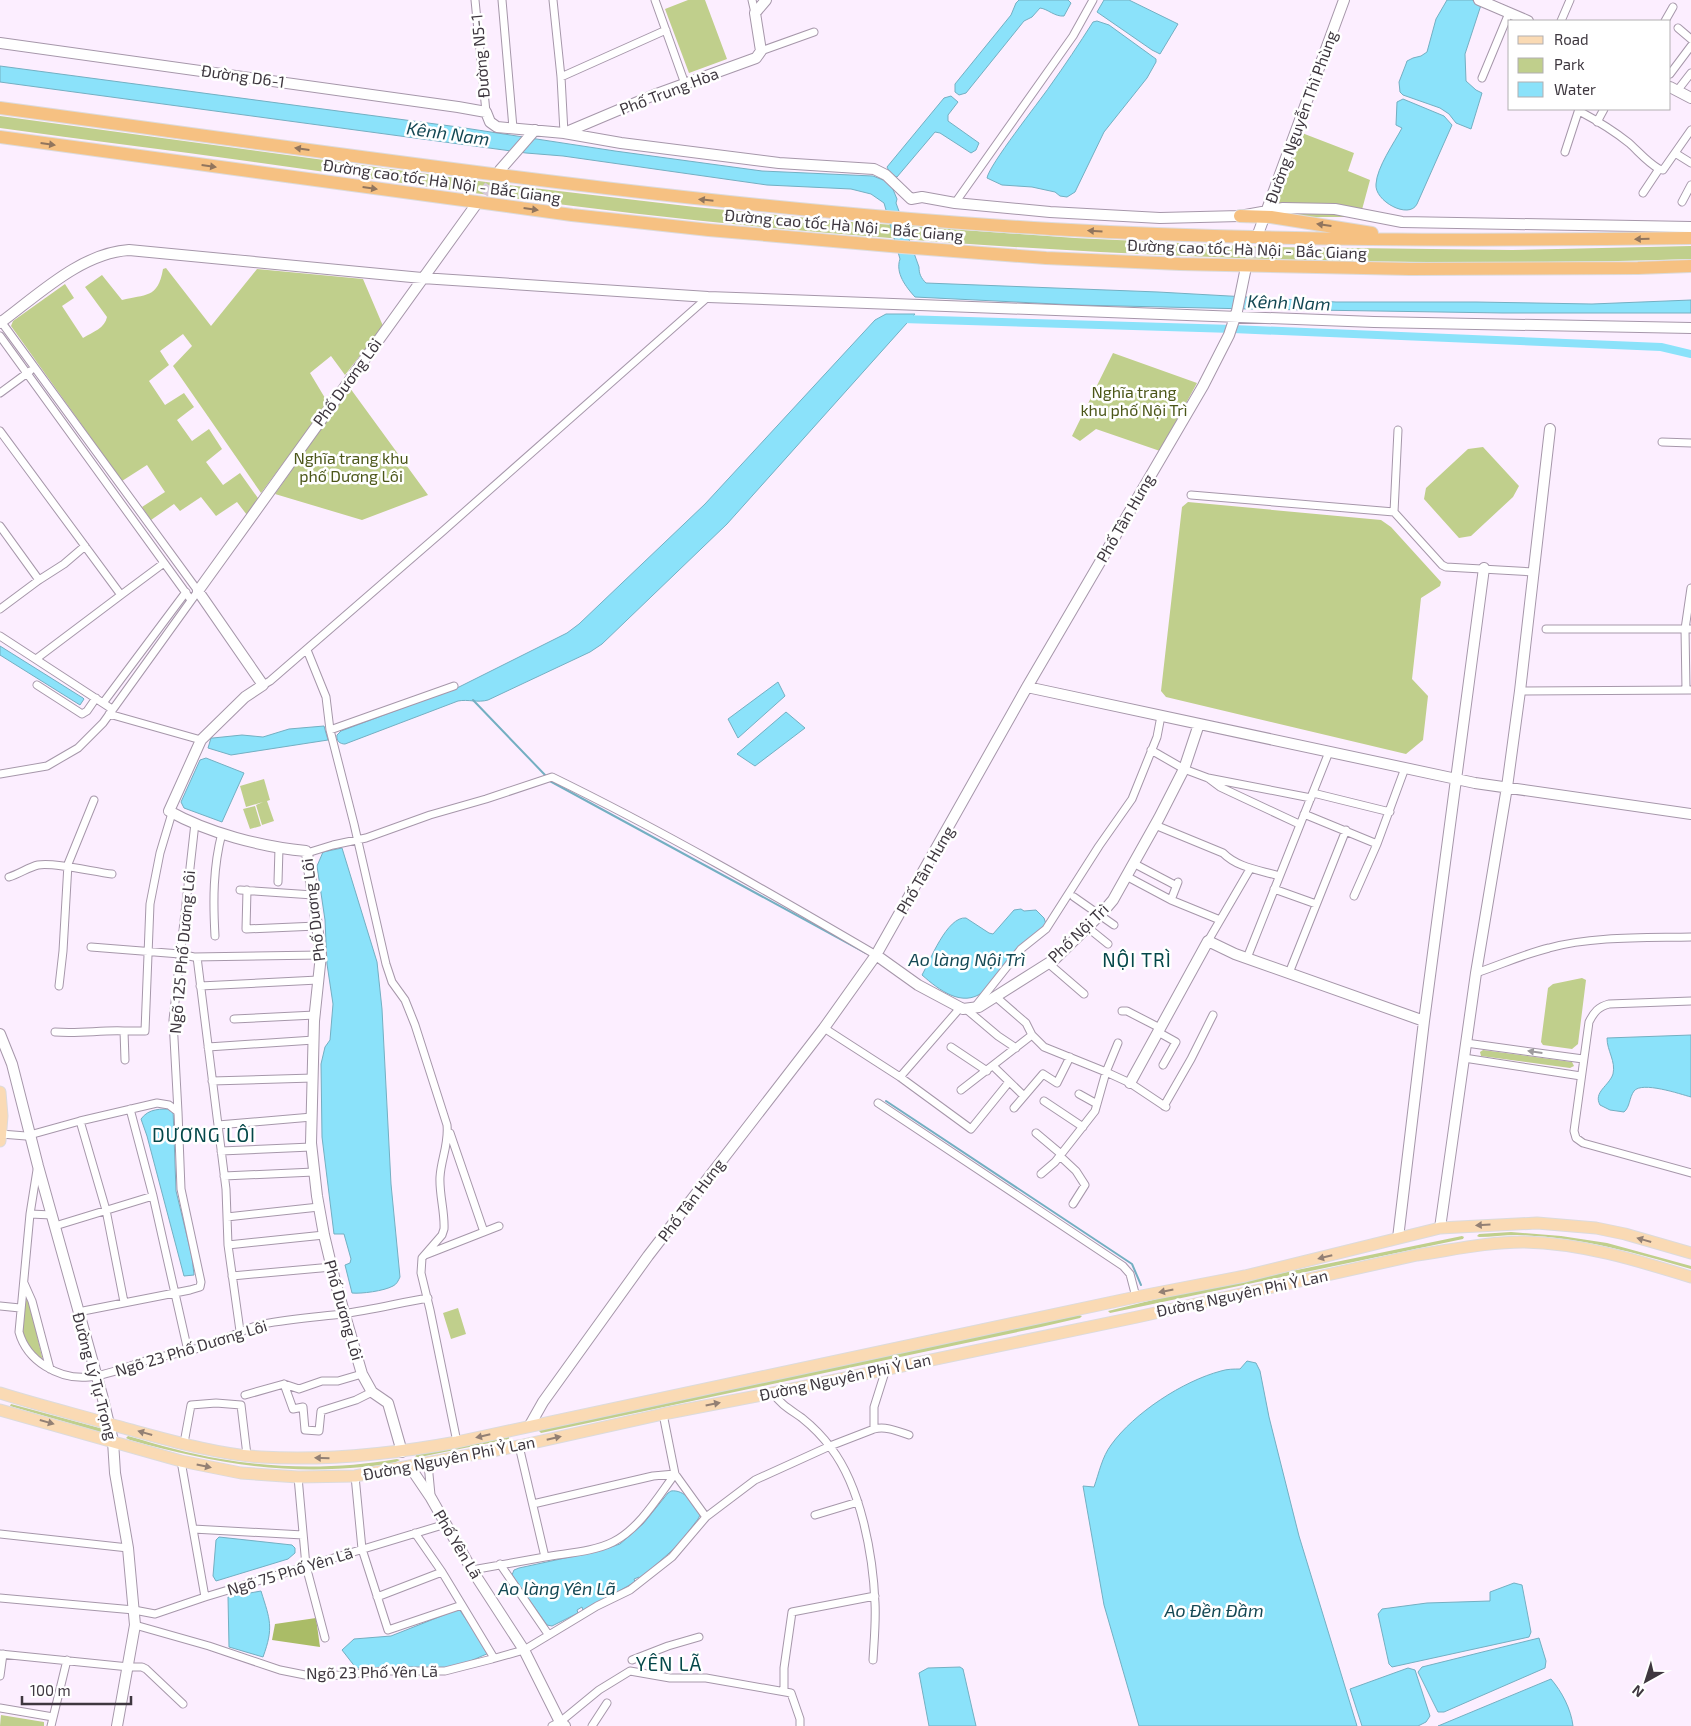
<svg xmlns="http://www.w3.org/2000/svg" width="1691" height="1726" font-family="'Exo 2',sans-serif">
  <rect width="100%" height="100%" fill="#fceeff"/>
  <path fill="#c0cf8c" d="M688,0H705L727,59L689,73L665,9Z
    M0,116L516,186L695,207L839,221L1075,238L1264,247L1512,250L1691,246V259C1381,269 1071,256 762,227C592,211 423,186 254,162C169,150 85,140 0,128Z
    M1302,133L1354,153L1348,171L1370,180L1360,217H1271Z
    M166,268L211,326L257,269L363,279L383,326L345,375L331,356L310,373L328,403L261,493L173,366L192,346L183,334L160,351L169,365L149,381L165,405L184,393L194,407L177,420L192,441L209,429L222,449L206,462L223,485L240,473L260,501L247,515L237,502L216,516L201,497L180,511L174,504L151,520L142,507L165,492L147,465L122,481L11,326L13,321L65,284L74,298L62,306L83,338C93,332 105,328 107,317L85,287L102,275L122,300C145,294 158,299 163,269Z
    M1113,353L1197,383L1160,451L1096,429L1080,441L1072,436Z
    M350,388L428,495L362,520L275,494Z
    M1483,447L1519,486L1513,497L1471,536L1459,538L1424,499L1426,488L1468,449Z
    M1188,502L1381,520L1391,527L1441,582L1440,586L1421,598L1412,679L1428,696L1423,740L1406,754L1166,697L1161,691L1182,507Z
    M264,779L270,800L267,801L274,821L262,825L256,805L263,802L246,807L240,786Z
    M255,806L261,826L250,829L243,809Z
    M1582,978L1586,980L1578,1044L1572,1049L1543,1045L1541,1042L1548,988L1553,984Z
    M1483,1050L1572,1062L1574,1066L1570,1068L1481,1056L1480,1052Z
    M1511,1232L1561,1236L1607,1243L1691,1266V1269C1633,1252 1578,1237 1517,1235C1504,1235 1491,1237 1479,1237L1477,1236L1479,1234Z
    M1462,1236L1464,1237L1463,1239L1110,1313L1108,1311L1161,1298Z
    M26,1300L29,1301L43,1361C40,1359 36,1357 33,1354C20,1342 20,1316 26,1300Z
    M458,1308L466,1334L451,1339L443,1313Z
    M1079,1315L1082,1316L1080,1318L1041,1327L541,1433L539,1431V1430L545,1428Z
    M11,1404L107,1430V1434L10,1406Z
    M128,1436C159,1445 190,1454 221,1459C278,1469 340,1469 397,1459L400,1460C390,1466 374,1465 363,1467C279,1475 209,1462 130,1440L126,1438Z
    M507,1437H509V1439L415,1458L416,1455Z
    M1,1715L44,1722V1726H0Z"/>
  <path fill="#aabc67" d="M316,1618L320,1647L272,1640L275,1624Z"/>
  <path fill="#8be2fa" stroke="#74afc2" d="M1019,0H1068L1071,3L1064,16C1055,17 1048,9 1040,8L1032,17L1024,21L966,93L959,95L955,92V84L1011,15L1016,3Z
    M1104,0H1129L1178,24L1160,54L1152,50L1097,12Z
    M1447,0H1472L1481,5L1465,54L1466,81L1476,90L1482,93L1471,129L1456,123L1449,114L1440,108L1403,95L1400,92L1399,82L1406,64L1407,61L1413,58L1421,56L1427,52L1436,19Z
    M1097,21L1109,25L1156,59V62L1147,78L1104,132L1075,192L1067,197L1060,196L1055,192L1032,187L1002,185L987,178C989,165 1039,102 1050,86C1065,65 1079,44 1093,22Z
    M0,66L458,127L615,151L762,171L873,176L883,180L889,171L887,167L944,98L951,96L958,102L948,115V121L979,143L976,150L971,153L940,133L935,132L897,177L894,176L892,187L897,199L896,203L919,267C919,274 921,278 926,283L1158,292L1336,302H1476L1592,304L1691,300V313H1503L1250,309L1076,305L915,297C906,287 895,273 900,259L884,203L871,194L851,189L767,185L563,156L526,153L0,82Z
    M1403,99L1444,116L1452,125L1417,204C1409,220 1374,201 1376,184C1377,167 1394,143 1402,128L1396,125L1397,102Z
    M886,314H915L727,524L602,644L590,652L488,700C478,703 468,699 458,701L345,744C340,744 336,741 337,735L341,731L459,687L567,633L579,624L705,504L875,320Z
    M0,646L83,698L84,699L80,705L0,655Z
    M778,682L785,696L738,738L728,719Z
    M786,712L805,728L755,766L737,754Z
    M324,726L328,740L231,755L208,748L211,738H213L242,735L263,737L289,729Z
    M206,758L244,773L222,822L184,808L181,802L200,760Z
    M342,848L377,962L382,1009L391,1184L400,1277C398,1281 397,1284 393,1286C384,1291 361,1294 352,1293L345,1265L350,1263L351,1259L344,1234H334L322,1137L321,1064L325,1047L330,1040L333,1004L327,964L325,920L317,866L323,852Z
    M1021,909L1024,911L1036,910L1044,918L1046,924L1017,949L983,992C962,1008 939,990 922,975C930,961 947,916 966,918L989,933L993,934L1014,910Z
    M1691,1035V1097C1680,1094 1642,1081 1634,1091C1629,1098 1630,1107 1624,1112L1610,1110L1600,1105C1593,1092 1609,1086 1613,1074C1616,1061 1607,1051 1607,1038Z
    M173,1109L176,1191L192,1257L194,1275L184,1276L147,1136L141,1119C149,1108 161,1109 173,1109Z
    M1247,1361L1256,1363L1260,1371L1269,1417L1299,1536L1357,1726H1139L1104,1605L1083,1486L1094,1487C1099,1473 1102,1457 1111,1445C1134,1413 1183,1381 1221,1371C1227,1369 1234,1369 1240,1369Z
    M671,1491C684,1489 696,1504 700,1515L698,1519L678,1545L640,1579L639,1577L634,1579L635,1582L583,1611L582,1607L577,1610L578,1613L552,1626L547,1625L512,1575L514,1570L519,1568L602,1550L620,1544L643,1524L668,1493Z
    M219,1537L292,1545L295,1548V1553L288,1559L216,1581L213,1576L216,1540Z
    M1514,1583L1522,1585L1531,1632L1529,1637L1392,1667L1389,1664L1378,1614L1382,1609L1427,1603L1490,1601V1592Z
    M261,1591C270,1620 274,1627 263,1657L229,1647L228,1597Z
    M459,1609L489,1653L454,1668H356L342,1650L354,1639L391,1636Z
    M1539,1638L1546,1661L1545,1668L1444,1712H1438L1418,1672L1422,1667Z
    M960,1667L963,1669L976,1726H929L919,1673L928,1668Z
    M1408,1668L1415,1670L1430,1716L1426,1722L1418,1726H1362L1350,1689Z
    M1551,1679C1562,1692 1571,1709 1573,1726H1438Z"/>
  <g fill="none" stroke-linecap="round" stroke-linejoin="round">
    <path stroke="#74afc2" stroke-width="2" d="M473,700L546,776
      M548,780L866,953
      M886,1101L1132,1264L1141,1285"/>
    <path stroke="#8be2fa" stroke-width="8" d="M902,319L1233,329L1661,347L1691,354"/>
    <path stroke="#d6c9d9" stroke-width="10" stroke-dasharray="10 5" stroke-linecap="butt" d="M475,206L500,170
      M1246,271L1258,234"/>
    <defs>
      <path id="street" d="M475,0L486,112
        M502,0L513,128
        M553,0L561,77L564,133
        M655,0L685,84
        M752,0L755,13
        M1561,21L1570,0
        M1665,21L1673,7
        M1678,28L1691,39
        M761,51L814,32
        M1670,74L1691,46
        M561,77L666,30
        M1482,78L1509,13
        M1677,91L1691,73
        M1579,111C1596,120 1614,131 1629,143C1639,152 1647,162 1659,169
        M1597,122L1604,109
        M1565,152L1579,109
        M1675,153L1691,163
        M1643,193L1659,169L1663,170L1691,130
        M1682,202L1691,185
        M955,203L1073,36L1093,0
        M0,320L198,591L103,723L78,748L47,766L0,774
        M0,336L191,600
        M0,393L30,371
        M1398,430L1394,512L1442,565L1446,567L1534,572
        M0,431L121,595L164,563
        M1662,442L1691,443
        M1191,495L1394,512
        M0,526L39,580
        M0,609L39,580L64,564L85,546
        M1546,629H1691
        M0,636L112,709
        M307,650L326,697L330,730L354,824L386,964L392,982L405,1000L415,1025L447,1125C449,1144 441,1159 440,1177C439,1194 445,1212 444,1229L442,1235L422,1258L421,1273L430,1310L457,1442
        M36,659L121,595
        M37,685L82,714L87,711L96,698
        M263,685L270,681L443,531L708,297
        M1686,690L1685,629L1691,588
        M1520,691L1691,690
        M103,703L186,592
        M109,714L201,740
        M330,730L454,686
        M1151,750L1184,769L1208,778L1220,787L1299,824
        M1208,778L1311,798
        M1313,793L1390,812
        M1304,814L1377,844L1405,768
        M1155,825L1223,853C1238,868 1260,870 1279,876
        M307,853L333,845L366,838L430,815L486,799L552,777C663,831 770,893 876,955
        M1133,863L1173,884
        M1126,876L1171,900L1220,920
        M9,877C19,874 29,867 38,865C54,862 94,872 112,874
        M278,882L279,848
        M1274,889L1316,904
        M240,890L313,895
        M247,890L246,929L317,926
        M1354,896L1377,844
        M1074,897L1114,925
        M1171,900L1178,882
        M1087,927L1108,944
        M215,936C213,901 213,867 222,833
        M1208,941L1250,869
        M91,947L180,954L194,957L321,955
        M197,957L226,1189L228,1245L240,1331
        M1247,958L1329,752
        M1048,963L1084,994
        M1289,973L1346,830
        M1476,973C1500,965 1524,954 1549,948C1592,936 1646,938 1691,937
        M59,986L63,951L68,864L94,800
        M200,986L318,980
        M996,997L1026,1023L1032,1035L1044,1047L1106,1072L1130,1083L1166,1107
        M1691,1001L1609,1004C1598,1007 1594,1012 1589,1022L1574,1131L1576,1138L1583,1143L1691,1173
        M975,1007L1021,949L1046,929L1099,846L1132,799L1157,737L1161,716
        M966,1009L998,1036L1016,1048
        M1122,1011H1127L1160,1028
        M234,1019L315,1015
        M824,1028L900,1077L971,1129L1009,1082
        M55,1032C79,1034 101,1030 124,1031
        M1158,1032L1176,1042L1163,1065
        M1466,1043L1583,1059
        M208,1047L314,1040
        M951,1047L987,1071
        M1464,1058L1581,1076
        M125,1060L124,1031H145L150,904L160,853L172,813
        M993,1066L1024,1096
        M900,1077L960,1008
        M212,1081L313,1078
        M961,1090L1032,1035
        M1079,1094L1097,1104
        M1044,1101L1083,1127
        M878,1103L1123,1266L1130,1274L1136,1297
        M1164,1106L1191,1059L1213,1015
        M1014,1108L1043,1074L1057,1083L1070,1057
        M130,1109L153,1196L188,1351
        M178,1112L173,1020L195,823
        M218,1125L312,1117
        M450,1133L484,1232
        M1036,1133L1061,1154
        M1,1134L26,1136L80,1121L106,1210L124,1302
        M221,1151L311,1147
        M1060,1156L1076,1171L1085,1185L1073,1204
        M37,1170L30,1214L19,1332C27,1361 59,1380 89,1377C109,1375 129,1366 148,1360C171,1354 195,1351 217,1342C233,1336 246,1328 263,1324C289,1319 316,1317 342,1314C371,1310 399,1303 428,1298
        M1041,1174L1055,1162L1095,1111L1106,1072L1118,1043
        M224,1176L314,1172
        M30,1214L52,1215
        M227,1217L319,1207
        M55,1226L153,1196
        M228,1245L324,1235
        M425,1255L499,1226
        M232,1276L332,1267
        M24,1283L32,1301L50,1369
        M0,1306L20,1308
        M78,1312L190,1290L200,1287L201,1282L181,1189L178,1112L169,1105L157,1103L80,1121
        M284,1384L293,1409L303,1407L305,1430L319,1431L321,1411L356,1400L372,1392
        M773,1393C781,1405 791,1410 802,1418C812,1426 823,1437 831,1448C861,1487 873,1555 875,1603C876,1622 874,1642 873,1660
        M245,1395L284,1384L299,1389L322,1381H338L362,1374
        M663,1414L675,1474L706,1517
        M874,1429V1407L886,1369
        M184,1443L191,1405L216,1403L241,1405L247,1455
        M181,1461L205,1597
        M428,1464L431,1495
        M355,1476L362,1549L388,1630L462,1605L494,1658
        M298,1477L306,1566L325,1638
        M533,1504L653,1476L675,1474
        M815,1515L858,1502
        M193,1529L303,1535
        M415,1533L442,1572L462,1605
        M0,1534L128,1548
        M545,1557C567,1553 593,1552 613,1542C639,1529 658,1497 675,1474
        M500,1564L548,1634
        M472,1570L545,1557L519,1446
        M377,1597L442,1572
        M0,1598L134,1610L155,1614L205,1597L446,1524
        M135,1625L209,1646L280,1670L305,1675L329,1676L383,1671H445L492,1659L524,1650L597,1606L630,1590L672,1557L706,1517L755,1480L830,1446L874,1429C886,1426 897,1431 909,1435
        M0,1654L129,1667H142L146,1669L183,1704
        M632,1660L668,1646L699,1637
        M0,1676L3,1654
        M784,1691V1668L792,1612L875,1596
        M0,1708L53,1717
        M51,1726L67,1660
        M552,1726L560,1722L599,1690L630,1671L670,1678H706L791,1693L800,1719V1726
        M592,1726L607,1703"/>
      <path id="secondary" d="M1479,0L1528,21
        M0,43L458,107L486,112L490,122L497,127L564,133L654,95L756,58L761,51L755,13L766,0
        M1670,87L1691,98
        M564,133L621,143L779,163L874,169L886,175L911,199L922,197L955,203L1050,212L1160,218L1240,216L1283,208L1335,209L1402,222L1691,227
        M500,170L535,130
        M1258,234L1344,0
        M0,323C38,295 81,253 129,250L422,278L708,297L1374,322L1691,328
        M1027,687L1475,783L1691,814
        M876,955L918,985L963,1009L979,1007L1055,959L1102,913L1113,900L1159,818L1184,769L1199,724
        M0,1034L12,1064L38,1166L102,1395L113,1441L115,1473L128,1548L135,1625L117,1726
        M1130,1083L1208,941L1235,954L1424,1021
        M1440,1228L1476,973L1507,787L1520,691L1550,429
        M1398,1238L1424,1021L1484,568
        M530,1425L543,1402L648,1256L824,1028L876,955L1027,687L1203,386L1229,335L1237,311L1245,272
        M402,1452L388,1403L372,1392L362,1374L335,1281L324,1235L317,1196L311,1143L314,1021L321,955L307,853L306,851C262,847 208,833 169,811L201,740L245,697L263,685L198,591L475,206
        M410,1467L431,1498L472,1570L524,1650L560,1722L565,1726"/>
      <path id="primary" d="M0,1092L2,1116L0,1141
        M0,1393C41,1406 83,1416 124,1428C169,1440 215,1454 261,1457C328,1461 392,1454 457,1442L1136,1297L1245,1276L1440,1228L1537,1223L1596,1228L1625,1234L1691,1253
        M0,1410L181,1461L241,1473L298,1477L355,1476L519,1446L663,1414L773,1393L1137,1317L1417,1255C1452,1250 1487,1242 1523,1242C1581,1243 1636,1260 1691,1277"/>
      <path id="highway" d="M0,108C350,155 699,208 1051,229C1264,241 1478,241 1691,238
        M0,137L572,215L709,230L902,247L1046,258L1180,264L1410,269L1638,268L1691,266
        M1240,216L1271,217L1372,233"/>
    </defs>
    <use href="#street" stroke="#a697aa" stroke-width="9"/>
    <use href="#secondary" stroke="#a697aa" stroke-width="12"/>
    <use href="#primary" stroke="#dcdbdc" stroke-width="13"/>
    <use href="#highway" stroke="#dcdbdc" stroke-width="14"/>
    <use href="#street" stroke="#fff" stroke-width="7"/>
    <use href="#secondary" stroke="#fff" stroke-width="10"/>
    <use href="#primary" stroke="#fadab4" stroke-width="11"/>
    <use href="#highway" stroke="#f6c182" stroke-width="12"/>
  </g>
  <defs><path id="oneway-solid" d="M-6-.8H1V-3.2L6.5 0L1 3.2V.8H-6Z" transform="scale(1.25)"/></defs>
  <g fill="#91755d">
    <use href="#oneway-solid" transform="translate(48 144) rotate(8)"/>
    <use href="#oneway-solid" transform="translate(302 149) rotate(-172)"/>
    <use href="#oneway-solid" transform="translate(209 166) rotate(8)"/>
    <use href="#oneway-solid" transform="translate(370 188) rotate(8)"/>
    <use href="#oneway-solid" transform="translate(706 200) rotate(-174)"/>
    <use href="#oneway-solid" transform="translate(531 209) rotate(8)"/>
    <use href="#oneway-solid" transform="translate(1324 225) rotate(-172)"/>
    <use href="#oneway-solid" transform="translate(1095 231) rotate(-177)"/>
    <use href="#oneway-solid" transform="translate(1642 239) rotate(179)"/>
  </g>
  <use fill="#9e9b9f" href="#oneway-solid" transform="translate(1535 1052) rotate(-172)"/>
  <g fill="#938074">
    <use href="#oneway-solid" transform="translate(1483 1225) rotate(177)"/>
    <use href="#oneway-solid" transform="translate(1644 1240) rotate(-164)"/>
    <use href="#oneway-solid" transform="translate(1325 1257) rotate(166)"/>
    <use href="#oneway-solid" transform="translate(1166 1291) rotate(169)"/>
    <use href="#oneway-solid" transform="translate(713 1404) rotate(-11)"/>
    <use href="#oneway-solid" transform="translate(47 1422) rotate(16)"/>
    <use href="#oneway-solid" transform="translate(145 1433) rotate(-164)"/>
    <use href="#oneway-solid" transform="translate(483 1436) rotate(167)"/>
    <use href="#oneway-solid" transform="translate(554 1438) rotate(-13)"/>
    <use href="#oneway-solid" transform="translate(322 1458) rotate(-179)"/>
    <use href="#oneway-solid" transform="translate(204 1466) rotate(12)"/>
  </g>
  <g text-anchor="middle" stroke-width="5" stroke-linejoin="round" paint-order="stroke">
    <g font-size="16" fill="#3e373f" stroke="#fff">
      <text transform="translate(480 56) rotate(-95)" y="6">Đường N5-1</text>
      <text transform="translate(243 76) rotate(8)" y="6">Đường D6-1</text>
      <text transform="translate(669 91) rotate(-21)" y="6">Phố Trung Hòa</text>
      <text transform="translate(1301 117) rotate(-70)" y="6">Đường Nguyễn Thì Phùng</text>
      <text transform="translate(442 181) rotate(8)" y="6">Đường cao tốc Hà Nội - Bắc Giang</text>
      <text transform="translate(844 225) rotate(5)" y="6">Đường cao tốc Hà Nội - Bắc Giang</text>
      <text transform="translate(1247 249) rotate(2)" y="6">Đường cao tốc Hà Nội - Bắc Giang</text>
      <text transform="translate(347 382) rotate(-54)" y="6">Phố Dương Lôi</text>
      <text transform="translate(1125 518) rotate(-60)" y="6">Phố Tân Hưng</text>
      <text transform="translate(925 870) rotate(-60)" y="6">Phố Tân Hưng</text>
      <text transform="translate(313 910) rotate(-97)" y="6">Phố Dương Lôi</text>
      <text transform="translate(1078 933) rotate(-44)" y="6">Phố Nội Trì</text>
      <text transform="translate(182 952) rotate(-85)" y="6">Ngõ 125 Phố Dương Lôi</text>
      <text transform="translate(691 1200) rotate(-53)" y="6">Phố Tân Hưng</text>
      <text transform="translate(1242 1293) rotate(-12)" y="6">Đường Nguyên Phi Ỷ Lan</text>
      <text transform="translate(344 1310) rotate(74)" y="6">Phố Dương Lôi</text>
      <text transform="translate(191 1348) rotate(-17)" y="6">Ngõ 23 Phố Dương Lôi</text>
      <text transform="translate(95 1376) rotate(75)" y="6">Đường Lý Tự Trọng</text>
      <text transform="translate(845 1377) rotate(-12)" y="6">Đường Nguyên Phi Ỷ Lan</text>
      <text transform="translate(449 1458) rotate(-11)" y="6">Đường Nguyên Phi Ỷ Lan</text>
      <text transform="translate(458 1544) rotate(59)" y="6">Phố Yên Lã</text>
      <text transform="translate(290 1571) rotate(-17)" y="6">Ngõ 75 Phố Yên Lã</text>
      <text transform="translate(372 1672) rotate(-1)" y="6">Ngõ 23 Phố Yên Lã</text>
    </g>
    <g font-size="16" fill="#4b5618" stroke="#fff">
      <text x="1134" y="398">Nghĩa trang<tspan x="1134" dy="18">khu phố Nội Trì</tspan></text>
      <text x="351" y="464">Nghĩa trang khu<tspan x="351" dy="18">phố Dương Lôi</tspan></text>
    </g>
    <g font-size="18" font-style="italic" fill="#144854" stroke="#fff">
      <text transform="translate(448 134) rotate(8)" y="6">Kênh Nam</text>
      <text transform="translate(1289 303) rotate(2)" y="6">Kênh Nam</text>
      <text x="967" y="966">Ao làng Nội Trì</text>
      <text x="557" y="1595">Ao làng Yên Lã</text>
      <text x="1214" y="1617">Ao Đền Đầm</text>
    </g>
    <g font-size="19" letter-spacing="1" fill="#044749" stroke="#fff">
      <text x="1137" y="967">NỘI TRÌ</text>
      <text x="204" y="1142">DƯƠNG LÔI</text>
      <text x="669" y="1671">YÊN LÃ</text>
    </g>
  </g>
  <rect x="1508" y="20" width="162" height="90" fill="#ffffff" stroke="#b2afb2"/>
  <rect x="1518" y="36" width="25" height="8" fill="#fadab4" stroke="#b2afb2"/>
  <text x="1554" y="45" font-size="15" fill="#3e373f">Road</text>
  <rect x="1518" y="58" width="25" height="15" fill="#c0cf8c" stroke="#b2afb2"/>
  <text x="1554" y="70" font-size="15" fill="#3e373f">Park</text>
  <rect x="1518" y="82" width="25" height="15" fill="#8be2fa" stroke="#b2afb2"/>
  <text x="1554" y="95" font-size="15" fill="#3e373f">Water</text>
  <g transform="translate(1646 1681) rotate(219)" stroke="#ffffff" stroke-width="4" paint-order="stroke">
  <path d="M0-4L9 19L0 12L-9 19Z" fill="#3e373f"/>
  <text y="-8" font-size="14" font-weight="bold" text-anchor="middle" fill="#3e373f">N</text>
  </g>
  <path d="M22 1696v8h109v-8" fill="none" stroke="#3e373f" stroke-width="2.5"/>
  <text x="30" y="1696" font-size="15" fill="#3e373f" stroke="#ffffff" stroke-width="4" paint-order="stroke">100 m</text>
</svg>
